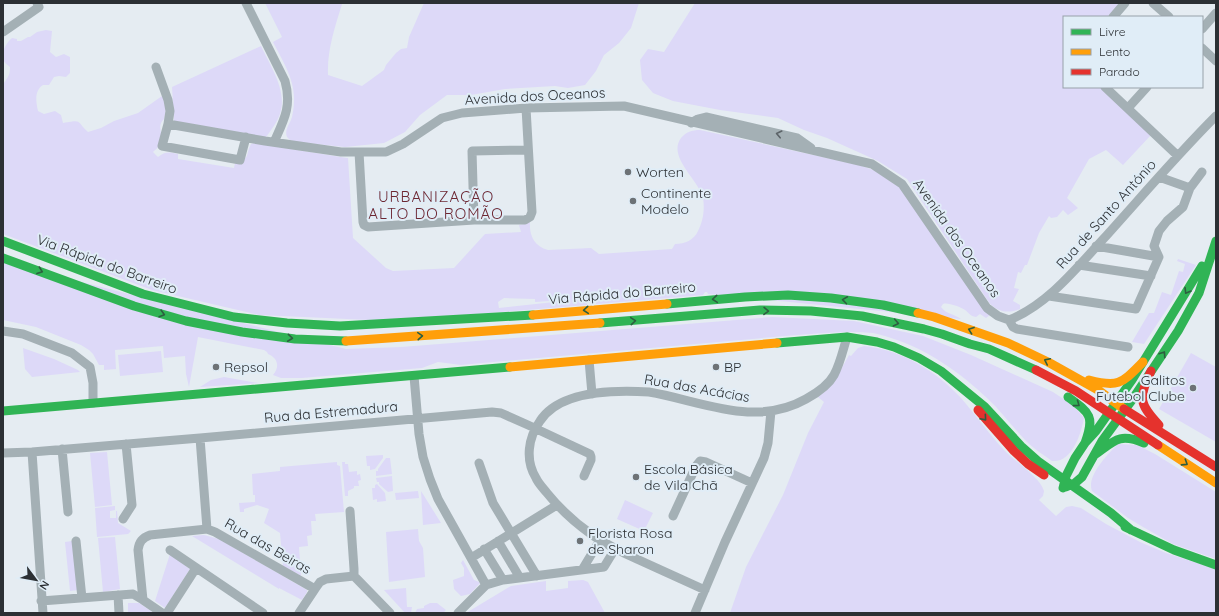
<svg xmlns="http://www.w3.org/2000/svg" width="1219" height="616" font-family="Quicksand,sans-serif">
  <rect width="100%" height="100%" fill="#e5ecf2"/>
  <path fill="#ddd9f8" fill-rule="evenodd" d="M265,3H338L342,4C335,27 327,50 328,75L362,86L384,70L386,65L396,53L401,49L407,48L409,37L424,3H639L631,28L619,43L604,55L596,71L585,85L568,88L555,86L505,89L471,95H447L420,115L405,132L384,143L345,147L296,142L290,140L287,137C284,130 290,124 292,117C293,112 294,106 294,101C295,79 282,60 273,42L282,37Z
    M695,3H1120L1107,17H1064V87H1100L1151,135L1123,165L1106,150L1089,159L1067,198L1078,208L1068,215L1063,210L1057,217L1051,218L1049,216L1039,233L1027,265H1025L1021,273L1018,272L1014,288L1019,289L1013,301L1020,305V309C1009,313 1000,313 990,304L907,179L878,161L827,138L804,130L778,118L720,110L673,101L653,93L642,80L640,60L648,49L664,52Z
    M46,30L52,31L50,52L56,57L64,54L70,57V73L66,77L59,76L54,77L49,85H43C34,91 36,102 38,111L44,114L55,111L61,115L63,123C83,120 75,120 88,132L101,128L114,121L138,113L162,96L167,105L164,119C156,126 164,133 160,144C159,147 155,150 153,152L158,157C165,151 170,152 178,154V159L234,168L235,163C251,158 245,156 251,144L254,143L347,158H348L353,238L386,268L393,271L454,268L485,234L521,232L519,225L524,224L530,222C529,235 534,246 548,250L591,248L599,254L672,249L675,244C685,244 694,240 698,231C703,222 705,209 703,198C699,180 667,157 681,138C686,132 692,130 700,130L859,165L879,172L901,188L990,315L986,318L980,314L976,317C970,316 969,313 965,310C961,307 947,302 943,304L941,307C946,314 954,314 961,319L708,294L707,292H705L703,295L596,304V301L587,302V305L392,321L259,315L152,290L3,234V85C7,77 10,77 10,67C7,65 4,62 3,59C1,52 7,42 12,38L17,39V41H21L28,37H30L37,32ZM504,298L535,299V302L550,301L554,302L499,308L498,302Z
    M261,46C270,65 286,89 281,110C279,120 272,129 266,137L174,121L172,87Z
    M1178,259L1196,265L1144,344L1132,342L1149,313H1154L1162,292L1171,295L1179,271L1183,272L1185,264L1177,261Z
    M3,262L346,349L401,347L452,343L772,317L854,321L923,336L971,355L1053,392L1074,406L1084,418C1081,434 1072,463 1052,461C1044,455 1034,449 1027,442C1013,428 1002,412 988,399C961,373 927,349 891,338C885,336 879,334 873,333C844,330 814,334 785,336L461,365L438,362L422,368L302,378H281L273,375C280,367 278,358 268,354L267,352L264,350L198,337L189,387L186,374L185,356L164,358L163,346L115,350L116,369L104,370V365H99L93,354L89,350L81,345L36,327L3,320Z
    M864,346C902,350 936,371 961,398C976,415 988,433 1004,450C1014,461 1040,477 1044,491L1043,496L1039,500L1056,516L1066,507L1072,506L1081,508L1106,524L1140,542L1166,553L1216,569V613H730L746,567L783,495L808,433L824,402L818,397C833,386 840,371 849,355L851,356L858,348Z
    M23,348L54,359L78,370L80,372L32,377L25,369Z
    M161,351L163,372L120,376L118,355Z
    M1191,353L1216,367V442L1159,409Z
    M224,377L258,383L200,387L211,380Z
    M1118,444L1137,445L1155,454L1216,492V559L1173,544L1143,527L1128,518L1092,491C1086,476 1108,454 1118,444Z
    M107,452L112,505L95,507L90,453Z
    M383,455V458L375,469L370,470V466H367L366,456Z
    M386,458H390L392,474L376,476V471H378V469Z
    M337,462V465L340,466L344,512L315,514L316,521H311L312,535L307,536L308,546L299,547L301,576L283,566L280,533L264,523L269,509L257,505L244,509V512H240L239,503L255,502V495H253L252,474L280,471V467Z
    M342,462H345V464H348L349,472L357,471V475L360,474L361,480L358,481L359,486H354V488L348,491V496H345Z
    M392,476L393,491L388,492L379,484V482H377L376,478Z
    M377,484L385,493L386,501L377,502V499L373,500L372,488H375V485Z
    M418,491L419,498L396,500L395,493Z
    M421,491L441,523L423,525Z
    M625,500L653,513L644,531L617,519Z
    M115,506V510L110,511V518H116V511H117L118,523L131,531L128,534L97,537L95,508Z
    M418,529L419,541L423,548L425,577L389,582L386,532Z
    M204,535L219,539L307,590V592L302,600L279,588V589L192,536Z
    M115,537L120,589L103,592L98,538Z
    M72,541L78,590L70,591L65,542Z
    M170,554L190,569L165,608L155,601Z
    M463,560L474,580L479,582L480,583L470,594L461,596L454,589L453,580L464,576V568L461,563Z
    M583,580L588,582L605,613H466L511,586L546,581V591L568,588V581Z
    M406,588L407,607H412L411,613H405L384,590Z
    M128,603H139L151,611L150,613H128Z
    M430,603H437L446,610L443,613H415L417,609L424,608V606Z"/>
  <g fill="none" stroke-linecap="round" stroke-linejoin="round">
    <path stroke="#a4b0b5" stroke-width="9" d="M246,3L285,81C292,106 284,120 274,142
      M1153,3L1169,17
      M1113,17L1125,3
      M1202,29L1216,13
      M3,32L39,7L37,3
      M1202,48L1216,61
      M156,67L168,100L170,111L168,124
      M1105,87L1178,156
      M1128,108L1147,87
      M691,123L698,119L706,117L797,138L811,148
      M246,137L240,160L162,146L168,124L265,141L341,152H386L403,144L442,118L462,113L526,108L624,106L872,164L902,184L987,308L998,316L1009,320
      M359,152L363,222L364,225L368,227L474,220H525L530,217L532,212L526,108
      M1159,177L1190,188
      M474,220L472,151L528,150
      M1096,246L1159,257
      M1079,265L1151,276
      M1049,296L1136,309L1159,257L1154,246L1159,231L1167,221L1183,207L1190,188L1202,172
      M1009,320C1049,304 1078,266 1107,235C1143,195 1178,154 1216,116
      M1009,320L1013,327L1017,329L1128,347
      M3,331L23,334L72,353L90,367L93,383V403
      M589,360L592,394
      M414,376L419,434L423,457L430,479L438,499L486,585
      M200,438L207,529
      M62,449L68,512
      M32,452L43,613
      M3,453L32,452L200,438L492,412L501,413L528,425L590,454L591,457V460L584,476
      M479,463L493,503L537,576
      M350,511L354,569V576
      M673,516L696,466L700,461L706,462L752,483
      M123,519L132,505L126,444
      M76,541L82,598
      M498,541L520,578
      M484,549L503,580
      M170,550L263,613
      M471,558L557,505
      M582,570L600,540
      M705,590C683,580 661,570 639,560C622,552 606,545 591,534C574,522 560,509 547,493C543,488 538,483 536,478C525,460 528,438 540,421C560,390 617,390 649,392C702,401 755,428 806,399C817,393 828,386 834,375C840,364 843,350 847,337
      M118,595L119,613
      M143,600L162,613
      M41,601L133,594L143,600L138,550C139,542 142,538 150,535L207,529L215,532L315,589L320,582L326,579L354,576L390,613
      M167,613L196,568
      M299,613L315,589
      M458,613L486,585L503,580L604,567L615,549
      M695,613L725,542L764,458L768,443L771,411"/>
    <path stroke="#30b455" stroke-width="9" d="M3,241L143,294L234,317L287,323L340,326L533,315
      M3,258L134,306L186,321L242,332L295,339L346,341
      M667,304L745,297L788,295L831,298L883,305L918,313
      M600,323L760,310L811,311L862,316L924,329L942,334L970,344L989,349L1036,370
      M777,343L847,337L877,342L894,347L919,358L941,371L985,407L1021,446L1039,462L1111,513L1131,530
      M1068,397C1090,413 1095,416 1085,443
      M3,411L510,367
      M1096,454C1115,440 1120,433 1144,443
      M1066,487L1075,483L1082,477L1102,441L1132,400L1178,331L1199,293L1216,241
      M1063,488L1066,476L1075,458L1085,443L1096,431L1132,380L1202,266
      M1125,527L1174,550L1216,565"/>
    <path stroke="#ff9f0a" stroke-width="9" d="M918,313L934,317L1008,343L1048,362L1098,390L1124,409
      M533,315L667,304
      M346,341L600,323
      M510,367L777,343
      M1089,380C1119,388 1122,383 1143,362
      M1158,445L1216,483"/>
    <path stroke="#e5322d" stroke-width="9" d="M1036,370L1076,391L1158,445
      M1151,371C1139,398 1138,403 1159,425
      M1124,409L1216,467
      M978,410L1014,451L1028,464L1044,475"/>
  </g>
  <defs><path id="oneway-chevron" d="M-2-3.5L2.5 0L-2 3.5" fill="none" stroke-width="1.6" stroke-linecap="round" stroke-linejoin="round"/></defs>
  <use stroke="#5c6368" href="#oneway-chevron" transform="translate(779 134) rotate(-167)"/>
  <g stroke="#2d5e40">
    <use href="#oneway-chevron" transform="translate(40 271) rotate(20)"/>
    <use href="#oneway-chevron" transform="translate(1187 291) rotate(121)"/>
    <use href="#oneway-chevron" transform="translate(715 299) rotate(175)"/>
    <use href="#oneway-chevron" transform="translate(845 300) rotate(-172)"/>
    <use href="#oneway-chevron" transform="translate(586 310) rotate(175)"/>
    <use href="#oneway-chevron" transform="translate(766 311) rotate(1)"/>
    <use href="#oneway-chevron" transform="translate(162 314) rotate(16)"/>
    <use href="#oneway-chevron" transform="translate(633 321) rotate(-5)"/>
    <use href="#oneway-chevron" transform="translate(896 323) rotate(11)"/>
    <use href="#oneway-chevron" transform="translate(971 330) rotate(-160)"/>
    <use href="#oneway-chevron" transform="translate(420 336) rotate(-4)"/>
    <use href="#oneway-chevron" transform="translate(290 338) rotate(6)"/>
    <use href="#oneway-chevron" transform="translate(1163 354) rotate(-56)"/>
    <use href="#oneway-chevron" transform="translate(1047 361) rotate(-154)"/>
    <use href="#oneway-chevron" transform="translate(1077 404) rotate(36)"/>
    <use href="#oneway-chevron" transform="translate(984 418) rotate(49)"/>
    <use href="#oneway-chevron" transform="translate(1185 463) rotate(33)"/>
  </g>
  <g fill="#6d7276" stroke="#e0edf7" stroke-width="1.5">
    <circle cx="628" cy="172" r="4"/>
    <circle cx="633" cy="201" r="4"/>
    <circle cx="216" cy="367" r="4"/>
    <circle cx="716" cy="367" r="4"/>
    <circle cx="1193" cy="388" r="4"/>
    <circle cx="636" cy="477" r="4"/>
    <circle cx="580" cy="541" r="4"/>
  </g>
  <g text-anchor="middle" stroke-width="4" stroke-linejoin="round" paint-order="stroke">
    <g font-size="14" fill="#2c3034" stroke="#e0edf7">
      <text transform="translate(535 96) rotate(-3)" y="5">Avenida dos Oceanos</text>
      <text transform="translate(1106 214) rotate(-48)" y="5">Rua de Santo António</text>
      <text transform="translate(957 238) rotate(55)" y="5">Avenida dos Oceanos</text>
      <text transform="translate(107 264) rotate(20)" y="5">Via Rápida do Barreiro</text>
      <text transform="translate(622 293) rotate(-5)" y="5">Via Rápida do Barreiro</text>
      <text transform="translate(697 388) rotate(10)" y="5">Rua das Acácias</text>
      <text transform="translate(331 412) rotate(-5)" y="5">Rua da Estremadura</text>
      <text transform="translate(268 546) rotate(30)" y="5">Rua das Beiras</text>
    </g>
    <g font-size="14" fill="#2c3034" stroke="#e0edf7" text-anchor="start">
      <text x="636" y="177">Worten</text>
      <text x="641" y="198">Continente<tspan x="641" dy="16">Modelo</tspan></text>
      <text x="224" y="372">Repsol</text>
      <text x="724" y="372">BP</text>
      <text x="1185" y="385" text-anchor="end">Galitos<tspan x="1185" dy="16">Futebol Clube</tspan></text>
      <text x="644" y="474">Escola Básica<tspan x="644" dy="16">de Vila Chã</tspan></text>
      <text x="588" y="538">Florista Rosa<tspan x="588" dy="16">de Sharon</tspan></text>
    </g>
    <g font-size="15" letter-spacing="1" fill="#6d2732" stroke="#e0edf7">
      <text x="436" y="202">URBANIZAÇÃO<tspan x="436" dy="17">ALTO DO ROMÃO</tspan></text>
    </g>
  </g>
  <rect width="1219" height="616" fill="none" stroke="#2c3034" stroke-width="8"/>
  <rect x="1063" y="16" width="140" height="72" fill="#e0edf7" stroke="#98a1a9"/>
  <rect x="1071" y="29" width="20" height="6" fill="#30b455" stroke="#98a1a9"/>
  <text x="1099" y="36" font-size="12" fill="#2c3034">Livre</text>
  <rect x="1071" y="49" width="20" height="6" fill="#ff9f0a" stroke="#98a1a9"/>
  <text x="1099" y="56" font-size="12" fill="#2c3034">Lento</text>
  <rect x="1071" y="69" width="20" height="6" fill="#e5322d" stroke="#98a1a9"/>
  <text x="1099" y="76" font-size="12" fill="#2c3034">Parado</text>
  <g transform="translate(36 580) rotate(122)" stroke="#e0edf7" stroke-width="3" paint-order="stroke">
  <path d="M0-3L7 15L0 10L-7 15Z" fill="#2c3034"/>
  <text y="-6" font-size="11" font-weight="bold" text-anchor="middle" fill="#2c3034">N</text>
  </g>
</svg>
